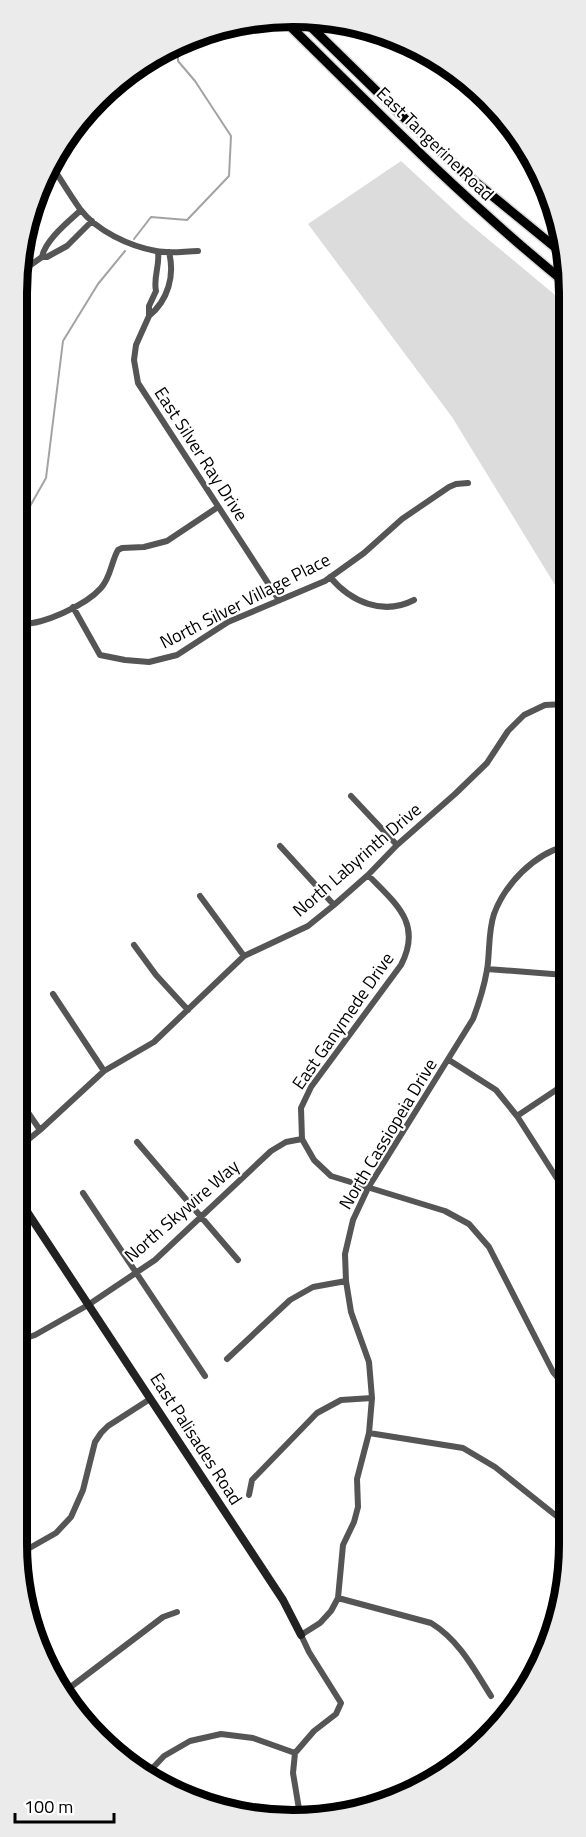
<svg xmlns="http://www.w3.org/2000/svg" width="586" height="1837" font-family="'Titillium Web',sans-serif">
  <rect width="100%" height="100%" fill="#fff"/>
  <path fill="#dcdcdc" d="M401,161L465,220L567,305L566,603L452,417L308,224Z"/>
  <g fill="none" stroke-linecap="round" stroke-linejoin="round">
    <path stroke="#a3a3a3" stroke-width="2" d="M134,239L151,217L187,220L229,176L231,136L195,81L178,61V47
      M21,522L46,478L63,341L98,284L125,251"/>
    <defs>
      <path id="primary" d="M286,22C377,112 467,203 567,284
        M306,22L401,115L457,167L567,257"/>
    </defs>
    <use href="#primary" stroke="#dbdbdb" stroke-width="12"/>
    <path stroke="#555" stroke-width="6" d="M52,166C61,180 70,195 80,209C97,231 129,246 156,251C170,254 185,251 198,251
      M158,252C160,265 153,278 156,291L149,306V316L136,345L134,360L138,383L279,600
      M42,257C45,240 69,221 81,210
      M22,271L42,257H47L67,246L92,221
      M149,316C168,300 175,276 169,252
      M330,577C351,602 383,616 414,600
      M73,607L100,655L125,660L149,662L177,655L228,622L325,581L364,553L402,519L449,487L456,484L468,483
      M20,624C43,625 86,605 101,588C111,577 111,562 118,550L122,548L144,547L167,541L218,507
      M351,796L397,845
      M280,846L334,905
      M368,875C395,903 423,923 401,965L311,1087L301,1108L302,1139L314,1160L331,1176L445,1211L469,1224L489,1247L553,1372L565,1386
      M200,896L244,956
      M134,945L156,975L188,1010
      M487,969L565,975
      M53,994L104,1071
      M449,1060L496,1090L517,1116L565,1191
      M18,1098L40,1130
      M517,1116L565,1084
      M137,1142L238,1260
      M18,1148L40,1130L104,1071L154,1042L244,956L308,926L334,905L368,875L397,845L455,794L487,763L508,731L524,715L545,705L566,704
      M83,1193L205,1376
      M17,1341L35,1335L88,1305L155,1260L271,1151L286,1142L302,1139
      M227,1359L290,1300L313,1287L346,1281
      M369,1433L463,1448L495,1467L564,1522
      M249,1495L252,1480L317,1413L341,1400L372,1398
      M19,1554L56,1533L71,1517L83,1490L95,1442L101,1433L108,1426L150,1399
      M338,1598L431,1623C459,1640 474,1669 491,1696
      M64,1692L163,1617L177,1612
      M295,1753L314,1731L336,1714L341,1703L309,1652L301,1635L320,1623L331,1611L338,1598L343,1545L354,1522L358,1507L357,1479L369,1433L372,1398L369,1362L351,1312L346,1281L345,1254L353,1220L368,1188L473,1019C479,1003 484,987 487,970C490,952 488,932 494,914C505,884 534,854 566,846
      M295,1753L293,1773L300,1815
      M147,1774L164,1756L190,1741L221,1734L253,1738L295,1753"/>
    <path stroke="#222" stroke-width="8" d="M18,1198L283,1600L301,1635"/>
    <use href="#primary" stroke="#000" stroke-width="9"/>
  </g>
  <g text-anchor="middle" stroke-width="4.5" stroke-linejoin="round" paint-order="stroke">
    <g font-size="18" fill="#000" stroke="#fff">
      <text transform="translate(435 144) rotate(44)" y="6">East Tangerine Road</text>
      <text transform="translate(201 454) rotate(57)" y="6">East Silver Ray Drive</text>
      <text transform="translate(245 601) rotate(-27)" y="6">North Silver Village Place</text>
      <text transform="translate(357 860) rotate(-41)" y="6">North Labyrinth Drive</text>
      <text transform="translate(343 1021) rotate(-55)" y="6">East Ganymede Drive</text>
      <text transform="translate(388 1134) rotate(-59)" y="6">North Cassiopeia Drive</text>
      <text transform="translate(182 1211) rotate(-41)" y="6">North Skywire Way</text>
      <text transform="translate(196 1439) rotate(57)" y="6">East Palisades Road</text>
    </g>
  </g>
  <path d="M0 0H586V1837H0ZM293 27H293A266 266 0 0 1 559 293V1544A266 266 0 0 1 293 1810H293A266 266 0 0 1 27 1544V293A266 266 0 0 1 293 27Z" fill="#ebebeb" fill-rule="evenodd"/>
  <path fill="none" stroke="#000" stroke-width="8" d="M293 27H293A266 266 0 0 1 559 293V1544A266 266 0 0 1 293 1810H293A266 266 0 0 1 27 1544V293A266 266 0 0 1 293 27Z"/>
  <path d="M15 1813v9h99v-9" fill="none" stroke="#000000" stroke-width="3"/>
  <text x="24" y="1813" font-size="18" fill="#000000" stroke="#ffffff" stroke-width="4.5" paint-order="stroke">100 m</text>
</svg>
